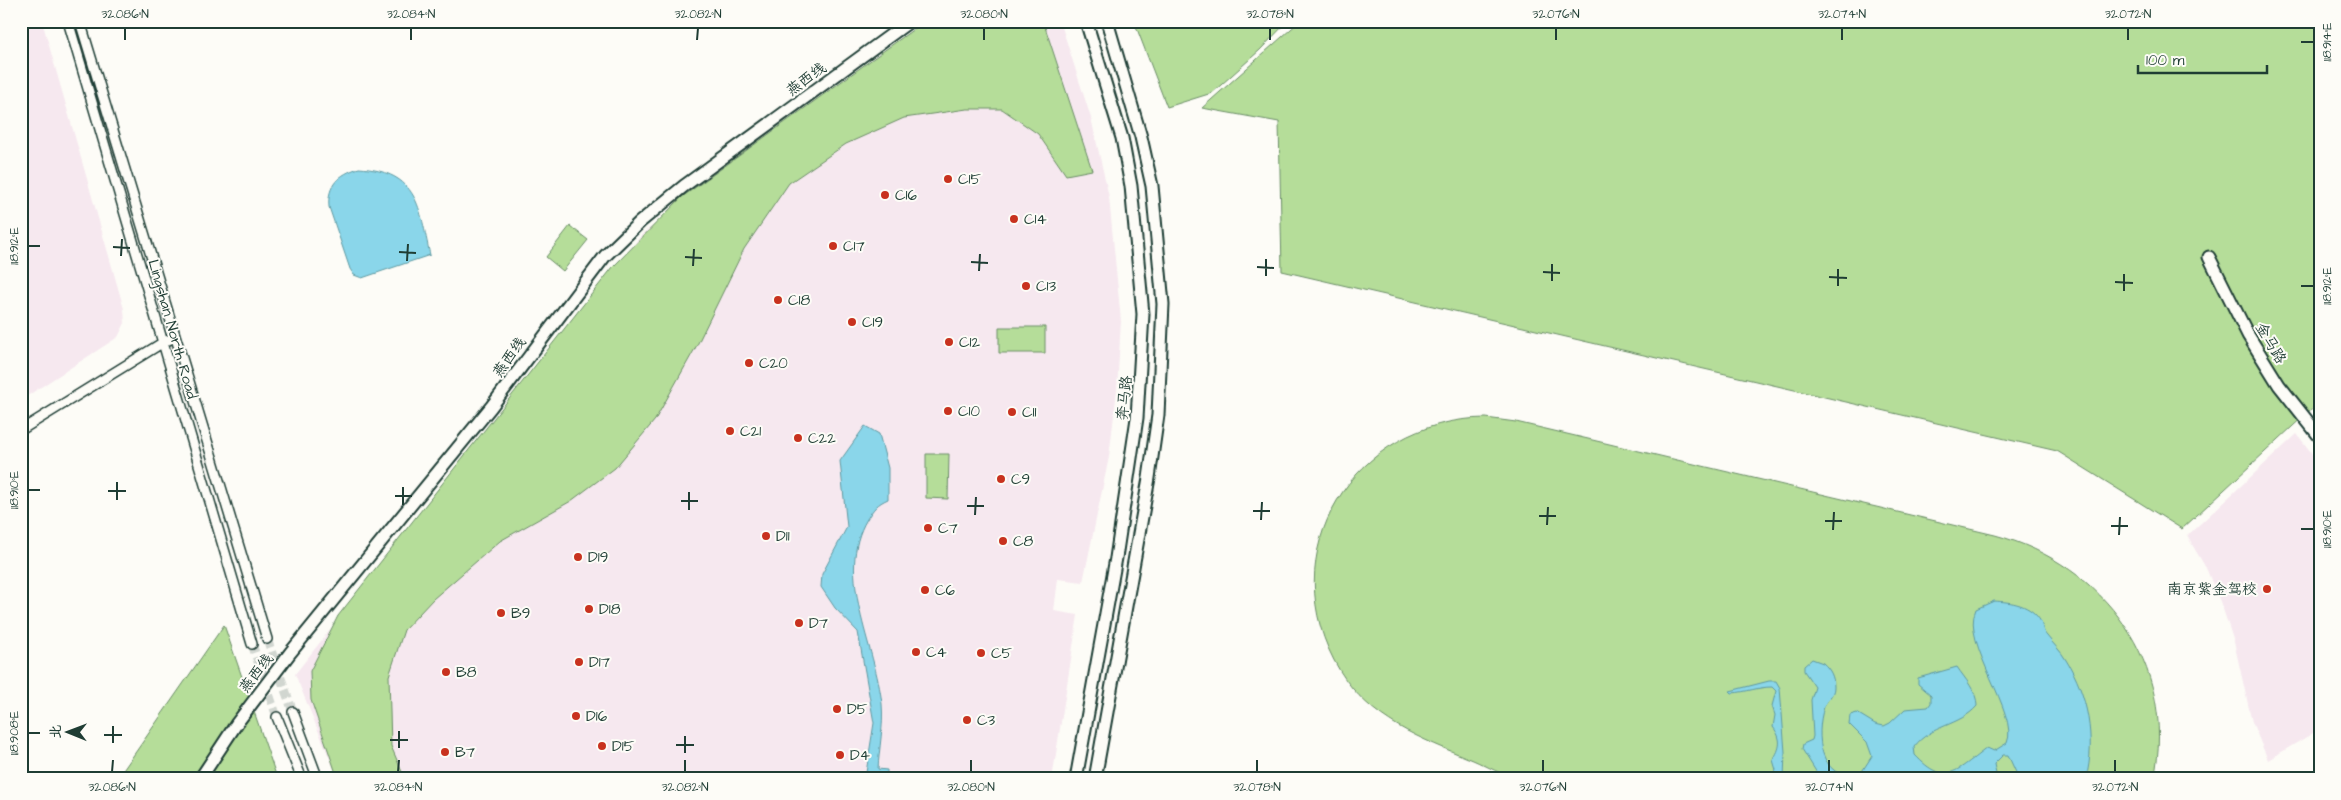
<svg xmlns="http://www.w3.org/2000/svg" width="2341" height="800" font-family="'Architects Daughter','LXGW WenKai TC',sans-serif">
  <rect width="100%" height="100%" fill="#fdfcf7"/>
  <filter id="ink" filterUnits="userSpaceOnUse"><feTurbulence type="fractalNoise" baseFrequency=".02" numOctaves="2"/><feDisplacementMap in="SourceGraphic" scale="10" xChannelSelector="R" yChannelSelector="G"/><feConvolveMatrix kernelMatrix="1 2 1 2 8 2 1 2 1" color-interpolation-filters="sRGB"/></filter>
  <g filter="url(#ink)">
    <path fill="#f6e8ef" d="M21,21H42L124,309L125,323L118,337L21,400Z
      M935,21H1060L1091,118L1109,197L1121,321L1117,390L1109,457L1083,582L1058,579L1054,611L1078,615L1052,779H338L295,674L643,233L869,65Z
      M2297,434L2320,464V729L2268,760L2252,722L2234,642L2223,609L2206,568L2187,536Z"/>
    <path fill="#b5dd99" stroke="#6a8d66" d="M925,21H1043L1092,170L1066,175L1038,134L1002,109H967L904,118L846,144L789,183L744,249L697,345L655,420L615,468L571,501L500,541L433,599L404,630L389,676L391,746L405,779H338L311,700L310,671L338,616L613,267L682,197Z
      M1134,21H1288L1260,50L1212,93L1167,107Z
      M1300,21H2320V401L2182,529L2057,451L1282,271L1279,122L1202,108Z
      M570,226L588,240L563,271L546,257Z
      M999,327H1045V353H999Z
      M1486,418L1516,422L1995,535C2104,564 2178,665 2154,779C2002,779 1851,779 1699,779C1657,779 1614,779 1572,779C1555,779 1534,782 1517,779C1502,775 1487,766 1473,760C1421,739 1370,720 1340,671C1269,554 1354,419 1486,418Z
      M926,454H949L948,499L926,498Z
      M224,625L276,775L274,779H117Z"/>
    <path fill="#8ad6ea" stroke="#5f99a1" d="M359,168C419,172 419,207 430,255L362,278L354,275L350,269L329,207C327,185 339,174 359,168Z
      M865,426L879,434L888,468V499C877,504 874,508 867,519C834,574 876,647 882,704C884,725 879,749 878,769L887,770V779H865L874,723L858,632L835,608L821,587L822,574L847,527L840,461Z
      M1994,601C2011,602 2031,604 2041,622C2043,627 2043,632 2047,636C2053,644 2061,651 2066,660C2088,695 2096,739 2086,779H2019L2008,755H2003L1994,764L1997,779H1809L1817,773L1802,749L1803,744L1812,740L1813,736L1811,700L1815,687L1804,671V666L1812,659L1823,663C1831,670 1834,677 1834,687C1834,696 1826,700 1824,707C1815,735 1819,781 1859,776L1872,756L1867,742L1849,724L1850,715L1857,713L1875,724L1884,726L1890,723L1905,709L1928,707L1931,703V695L1918,684V678L1957,667C1965,679 1977,691 1977,706C1960,726 1930,725 1914,747L1915,755C1946,788 1957,770 1987,748L1994,751L2007,743C2020,714 1960,642 1976,609Z
      M1769,681H1776L1780,688L1785,752L1784,779L1772,778L1776,770L1773,760C1780,748 1783,740 1773,727L1775,715L1772,706L1776,691L1772,687C1758,687 1747,692 1732,693L1730,691Z"/>
    <g fill="none" stroke-linecap="round" stroke-linejoin="round">
      <path stroke="#d1d6d0" stroke-width="9" stroke-dasharray="9 4.5" stroke-linecap="butt" d="M267,639L293,712
        M252,644L277,717"/>
      <defs>
        <path id="minor" d="M68,21L252,644
          M80,21L267,639
          M21,430L162,343L175,337
          M293,712L318,779
          M277,717L302,779"/>
        <path id="major" d="M2209,257L2248,335L2279,385L2320,437
          M200,779L237,723L290,653L491,407L605,256L640,222L684,186L910,21
          M1076,779L1116,558L1137,418L1143,314L1131,186L1122,138L1086,21
          M1095,779L1149,478L1158,415L1163,304L1152,186L1141,137L1107,21"/>
      </defs>
      <use href="#minor" stroke="#1f3d34" stroke-width="12"/>
      <use href="#major" stroke="#1f3d34" stroke-width="15"/>
      <use href="#minor" stroke="#fdfcf7" stroke-width="9"/>
      <use href="#major" stroke="#fdfcf7" stroke-width="11"/>
    </g>
  </g>
  <path fill="none" stroke="#1f3d34" stroke-width="2" d="M125,40V28M411,40V28M697,40L698,28M984,40V28M1270,40V28M1556,40V28M1842,40V28M2128,40V28M2301,42H2314M28,246H40M113,247L130,248M399,252L416,253M121,256L122,239M685,257L702,258M407,261L408,244M971,262L988,263M693,266L694,249M1257,267L1274,268M979,271L980,254M1543,272L1560,273M1266,276V259M1829,277L1847,278M1552,281V264M2115,282L2133,283M1838,286V269M2301,286H2314M2124,291V274M28,490H40M108,491H126M395,496H412M117,500V482M681,501H698M403,505V487M967,506H984M689,510V492M1253,511H1270M975,515L976,497M1539,516H1556M1261,520L1262,502M1825,521H1842M1547,525L1548,507M2111,526H2128M2301,529H2314M1833,530L1834,512M2119,535L2120,517M28,733H40M104,735H122M390,740H408M113,743V726M676,745H694M399,748V731M685,753V736M112,772L113,760M398,772L399,760M685,772V760M971,772V760M1257,772V760M1543,772V760M1829,772V760M2115,772V760"/>
  <g fill="#c8321e" stroke="#fdfcf7" stroke-width="2">
    <circle cx="948" cy="179" r="5"/>
    <circle cx="885" cy="195" r="5"/>
    <circle cx="1014" cy="219" r="5"/>
    <circle cx="833" cy="246" r="5"/>
    <circle cx="1026" cy="286" r="5"/>
    <circle cx="778" cy="300" r="5"/>
    <circle cx="852" cy="322" r="5"/>
    <circle cx="949" cy="342" r="5"/>
    <circle cx="749" cy="363" r="5"/>
    <circle cx="948" cy="411" r="5"/>
    <circle cx="1012" cy="412" r="5"/>
    <circle cx="730" cy="431" r="5"/>
    <circle cx="798" cy="438" r="5"/>
    <circle cx="1001" cy="479" r="5"/>
    <circle cx="928" cy="528" r="5"/>
    <circle cx="766" cy="536" r="5"/>
    <circle cx="1003" cy="541" r="5"/>
    <circle cx="578" cy="557" r="5"/>
    <circle cx="2267" cy="589" r="5"/>
    <circle cx="925" cy="590" r="5"/>
    <circle cx="589" cy="609" r="5"/>
    <circle cx="501" cy="613" r="5"/>
    <circle cx="799" cy="623" r="5"/>
    <circle cx="916" cy="652" r="5"/>
    <circle cx="981" cy="653" r="5"/>
    <circle cx="579" cy="662" r="5"/>
    <circle cx="446" cy="672" r="5"/>
    <circle cx="837" cy="709" r="5"/>
    <circle cx="576" cy="716" r="5"/>
    <circle cx="967" cy="720" r="5"/>
    <circle cx="602" cy="746" r="5"/>
    <circle cx="445" cy="752" r="5"/>
    <circle cx="840" cy="755" r="5"/>
  </g>
  <g text-anchor="middle" stroke-width="4" stroke-linejoin="round" paint-order="stroke">
    <g font-size="15" fill="#1f3d34" stroke="#fdfcf7">
      <text transform="translate(806 79) rotate(-36)" y="5">燕西线</text>
      <text transform="translate(173 329) rotate(74)" y="5">Lingshan North Road</text>
      <text transform="translate(2271 343) rotate(59)" y="5">金马路</text>
      <text transform="translate(509 357) rotate(-54)" y="5">燕西线</text>
      <text transform="translate(1124 398) rotate(-84)" y="5">奔马路</text>
      <text transform="translate(256 673) rotate(-52)" y="5">燕西线</text>
    </g>
    <g font-size="15" fill="#1f3d34" stroke="#fdfcf7" text-anchor="start">
      <text x="958" y="184">C15</text>
      <text x="895" y="200">C16</text>
      <text x="1024" y="224">C14</text>
      <text x="843" y="251">C17</text>
      <text x="1036" y="291">C13</text>
      <text x="788" y="305">C18</text>
      <text x="862" y="327">C19</text>
      <text x="959" y="347">C12</text>
      <text x="759" y="368">C20</text>
      <text x="958" y="416">C10</text>
      <text x="1022" y="417">C11</text>
      <text x="740" y="436">C21</text>
      <text x="808" y="443">C22</text>
      <text x="1011" y="484">C9</text>
      <text x="938" y="533">C7</text>
      <text x="776" y="541">D11</text>
      <text x="1013" y="546">C8</text>
      <text x="588" y="562">D19</text>
      <text x="2257" y="594" text-anchor="end">南京紫金驾校</text>
      <text x="935" y="595">C6</text>
      <text x="599" y="614">D18</text>
      <text x="511" y="618">B9</text>
      <text x="809" y="628">D7</text>
      <text x="926" y="657">C4</text>
      <text x="991" y="658">C5</text>
      <text x="589" y="667">D17</text>
      <text x="456" y="677">B8</text>
      <text x="847" y="714">D5</text>
      <text x="586" y="721">D16</text>
      <text x="977" y="725">C3</text>
      <text x="612" y="751">D15</text>
      <text x="455" y="757">B7</text>
      <text x="850" y="760">D4</text>
    </g>
  </g>
  <rect width="2341" height="800" fill="none" stroke="#fdfcf7" stroke-width="55"/>
  <g transform="translate(68 732) rotate(271)" stroke="#fdfcf7" stroke-width="4" paint-order="stroke">
  <path d="M0-4L9 19L0 12L-9 19Z" fill="#1f3d34"/>
  <text y="-8" font-size="14" font-weight="bold" text-anchor="middle" fill="#1f3d34">北</text>
  </g>
  <path d="M2138 65v8h129v-8" fill="none" stroke="#1f3d34" stroke-width="2.5"/>
  <text x="2146" y="65" font-size="15" fill="#1f3d34" stroke="#fdfcf7" stroke-width="4" paint-order="stroke">100 m</text>
  <rect x="28" y="28" width="2286" height="744" fill="none" stroke="#1f3d34" stroke-width="2"/>
  <g font-size="12" text-anchor="middle" fill="#1f3d34">
    <text x="125" y="18">32.086°N</text>
    <text x="411" y="18">32.084°N</text>
    <text x="698" y="18">32.082°N</text>
    <text x="984" y="18">32.080°N</text>
    <text x="1270" y="18">32.078°N</text>
    <text x="1556" y="18">32.076°N</text>
    <text x="1842" y="18">32.074°N</text>
    <text x="2128" y="18">32.072°N</text>
    <text transform="translate(2327 42) rotate(-90)" y="4">118.914°E</text>
    <text transform="translate(14 246) rotate(-90)" y="4">118.912°E</text>
    <text transform="translate(2327 286) rotate(-90)" y="4">118.912°E</text>
    <text transform="translate(14 490) rotate(-90)" y="4">118.910°E</text>
    <text transform="translate(2327 529) rotate(-90)" y="4">118.910°E</text>
    <text transform="translate(14 733) rotate(-90)" y="4">118.908°E</text>
    <text x="112" y="791">32.086°N</text>
    <text x="398" y="791">32.084°N</text>
    <text x="685" y="791">32.082°N</text>
    <text x="971" y="791">32.080°N</text>
    <text x="1257" y="791">32.078°N</text>
    <text x="1543" y="791">32.076°N</text>
    <text x="1829" y="791">32.074°N</text>
    <text x="2115" y="791">32.072°N</text>
  </g>
</svg>
